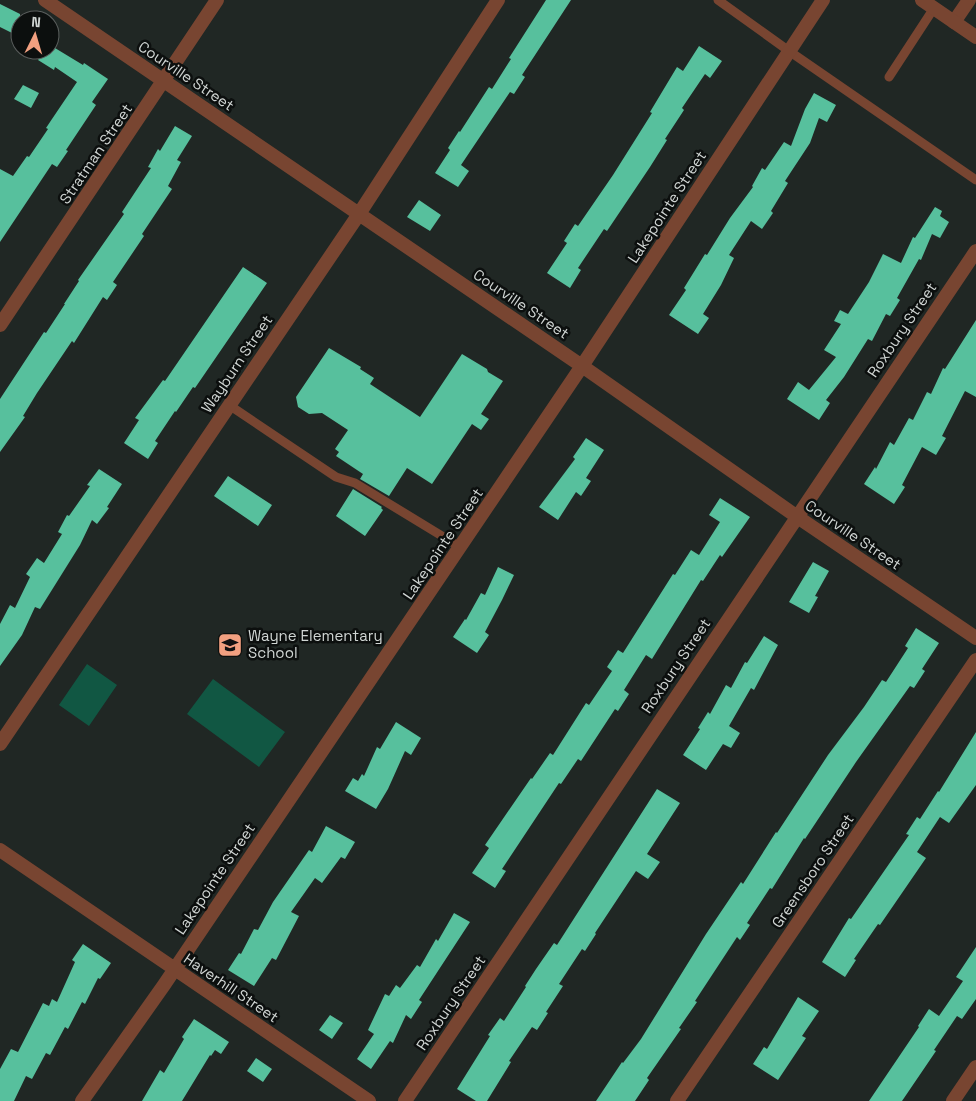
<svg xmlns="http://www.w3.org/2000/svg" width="976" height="1101" font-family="'Space Grotesk',sans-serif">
  <rect width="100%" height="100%" fill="#202724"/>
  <path fill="#115743" d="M87,664L117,685L89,726L59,705Z
    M213,679L285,732L259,767L187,714Z"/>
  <path fill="#57c09d" d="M546,0H571L522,75L525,77L514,94L510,92L461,165L469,171L458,187L435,173L450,150L448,148L459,131L460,132L489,87L492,89L511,59L509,58Z
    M0,4L20,14V37L0,27Z
    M50,45L83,65L84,63L108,79L92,102L96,105L66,150L68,151L57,167L52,164L0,242V169L13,176L27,156L29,157L48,129L46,128L52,119L77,82L55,67L54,70L38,60L45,50H50Z
    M699,46L722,61L710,78L705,74L682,108L684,110L665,139L667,140L650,167L607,231L604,229L578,268L581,270L570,288L547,273L567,243L564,241L575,224L578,226L613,175L652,113L650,112L677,67L683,71Z
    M23,85L39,93L31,108L14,99Z
    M814,93L836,105L827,122L819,118L810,143L785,181L788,183L771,211L773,213L762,229L751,221L729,255L734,258L721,285L703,314L709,318L698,334L669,315L686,290L684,288L705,254L707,255L730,218L753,187L752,186L762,168L765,170L784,142L791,146L805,109Z
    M175,126L192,136L177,160L181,162L168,186L172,189L142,234L144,236L113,282L117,285L107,300L103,297L74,343L72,341L37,393L23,416L25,417L0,452V399L44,332L46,333L65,304H64L79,281L78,280L124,214L122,212L151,168L148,167L158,149L160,151Z
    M419,200L441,215L430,231L407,217Z
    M935,207L942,211L940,216L949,222L940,238L932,234L921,260L919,259L897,298L900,300L890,316L886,314L872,341L868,339L844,377L826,400L830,403L819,420L787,399L798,382L809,390L836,357L824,350L841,324L834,321L840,310L848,314L869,282L883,254L901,263L913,237L915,238Z
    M243,267L267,283L195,388L193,387L176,412L175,411L155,441L158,443L148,459L124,443L139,420L135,418L163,380L165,381Z
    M976,320V397L965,391L942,436L946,438L936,455L922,447L902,485L905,487L894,504L864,484L875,467L876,469L890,442L894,445L909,418L913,420L927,392L931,394L943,368L945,369Z
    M329,348L361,367L360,369L374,378L370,384L420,417L462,354L487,369L488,372L503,381L481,414L489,419L481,430L472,424L432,484L407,468L389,496L360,479L363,474L336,456L339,452L335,449L348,430L322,413L309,414L298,407L296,397Z
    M586,438L604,450L586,478L591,481L581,496L576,492L558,520L539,507L575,459L573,457Z
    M99,469L122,484L107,507L109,508L97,524L92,520L80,545L40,609L35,607L22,635L0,666V624L10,605L15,608L30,577L26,574L37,558L44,563L62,534L58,532L67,515L69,516L90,486L87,485Z
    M228,476L272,505L258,526L214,496Z
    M353,489L382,507L381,508L383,510L365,536L336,516Z
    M720,498L750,517L722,557L720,555L703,581L701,580L652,659L646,655L624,690L629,694L618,711L615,709L581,761L578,759L561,784L559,783L502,869L506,871L495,888L472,873L489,848L485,845L531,778L532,779L550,753L553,755L586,703L589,705L612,671L607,667L618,650L623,653L673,574L675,575L691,550L699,555L720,522L709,515Z
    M813,562L829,571L815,596L818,597L809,613L789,602Z
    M498,567L514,575L502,600L485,632L489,635L477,653L453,637L465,619L466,620L481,593L485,595Z
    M916,628L939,643L922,669L925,671L914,688L910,686L856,762L805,839L804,838L772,889L770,888L747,923L750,925L740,940L737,937L695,1001L697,1002L679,1028L681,1029L647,1078L649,1080L635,1101H596L622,1062L623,1063L641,1039L706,934L741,882L743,884L776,832L777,833L828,755L864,707L882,680L886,682L908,648L905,646Z
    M764,636L778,645L754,690L751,688L729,726L740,733L731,748L723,744L706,770L683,755L700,729L698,728L708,712L710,714L726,685L731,688L745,662L747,663Z
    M396,722L421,738L411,755L405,751L388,789L376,809L345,791L353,778L358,781L362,774L364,776L377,747L380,749Z
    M976,732V785L949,823L940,817L917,852L926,858L880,925L878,924L854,959L856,960L845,977L822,962L849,918L851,919L909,835L906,834L917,817L920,819L938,791L939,792Z
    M657,789L680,803L647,854L660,862L648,879L636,871L595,933L596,934L585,951L582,949L559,984L563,986L546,1012L548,1013L537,1030L532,1027L509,1061L511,1062L487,1101H476L457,1089L490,1036L488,1035L500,1018L504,1021L526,987L525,986L536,969L554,943L557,945Z
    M326,826L355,842L345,859L341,857L322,883L315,878L291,912L299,916L276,960L272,958L254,986L228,970L239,953L241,954L254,929L258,930L273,902L309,850L312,852Z
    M454,913L470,922L419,1000L422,1002L411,1019L406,1015L393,1043L390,1041L371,1069L357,1059L374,1034L368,1030L385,994L389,996L396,985L400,988L417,965L420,967L436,939L438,941Z
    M83,944L111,963L100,979L98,978L85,1004L82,1002L68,1029L65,1027L50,1055L46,1053L32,1079L26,1076L14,1101H0V1069L11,1049L18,1052L43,1003L49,1006L52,999L57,1002L75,962L72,960Z
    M976,947V999L962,1019L957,1016L934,1050L936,1051L902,1101H869L919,1027L918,1026L929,1009L939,1016L963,981L956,977Z
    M798,997L819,1011L802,1036L806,1038L778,1080L753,1064L764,1047L767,1049Z
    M330,1015L343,1023L332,1039L319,1030Z
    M194,1019L229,1042L221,1054L215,1050L211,1056L210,1055L182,1101H142L160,1070L164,1073L184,1039L182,1037Z
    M256,1058L272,1069L263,1082L247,1071Z"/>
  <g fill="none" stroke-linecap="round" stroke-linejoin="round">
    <path stroke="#784531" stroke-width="9" d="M718,0L789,51L976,180
      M889,77L934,8
      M229,405L336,477L355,483L460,547"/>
    <path stroke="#784531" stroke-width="14" d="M45,0L582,366L796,516L976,638
      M954,22L969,0
      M0,325L217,0
      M0,744L359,214L498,0
      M0,850L369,1101
      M82,1101L164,985L582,366L823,0
      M405,1101L976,251
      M677,1101L976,660
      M953,1101L976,1067"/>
    <path stroke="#784531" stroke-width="14" d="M922,0L976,37"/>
  </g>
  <defs>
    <symbol id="school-square" viewBox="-11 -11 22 22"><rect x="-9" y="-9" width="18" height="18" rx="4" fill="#f2a080" stroke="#0c0f0e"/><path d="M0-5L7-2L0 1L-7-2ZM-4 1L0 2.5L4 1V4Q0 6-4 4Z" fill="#111"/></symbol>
  </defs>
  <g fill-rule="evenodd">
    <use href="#school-square" x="216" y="631" width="28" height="28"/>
  </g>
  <g text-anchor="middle" stroke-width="5" stroke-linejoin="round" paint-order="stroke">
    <g font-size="15" fill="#d0d5d3" stroke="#0c0f0e">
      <text transform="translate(186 76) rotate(34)" y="5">Courville Street</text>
      <text transform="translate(96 154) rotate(-56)" y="5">Stratman Street</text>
      <text transform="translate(667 207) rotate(-57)" y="5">Lakepointe Street</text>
      <text transform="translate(521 304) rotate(34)" y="5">Courville Street</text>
      <text transform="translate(902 330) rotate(-56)" y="5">Roxbury Street</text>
      <text transform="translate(237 364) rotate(-56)" y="5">Wayburn Street</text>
      <text transform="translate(853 535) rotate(34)" y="5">Courville Street</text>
      <text transform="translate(443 544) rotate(-56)" y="5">Lakepointe Street</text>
      <text transform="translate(676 666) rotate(-56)" y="5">Roxbury Street</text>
      <text transform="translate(813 871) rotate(-56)" y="5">Greensboro Street</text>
      <text transform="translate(215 879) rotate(-56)" y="5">Lakepointe Street</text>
      <text transform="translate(231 988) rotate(34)" y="5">Haverhill Street</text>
      <text transform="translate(451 1003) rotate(-56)" y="5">Roxbury Street</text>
    </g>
    <g font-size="15" fill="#d0d5d3" stroke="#0c0f0e" text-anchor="start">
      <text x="248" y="641">Wayne Elementary<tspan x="248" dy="17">School</tspan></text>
    </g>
  </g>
  <g transform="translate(35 35) rotate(5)"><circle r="24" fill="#0c0f0e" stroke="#5a5e5d"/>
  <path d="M0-4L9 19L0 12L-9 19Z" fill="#f2a080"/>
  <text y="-8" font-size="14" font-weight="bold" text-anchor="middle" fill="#d0d5d3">N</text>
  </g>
</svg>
